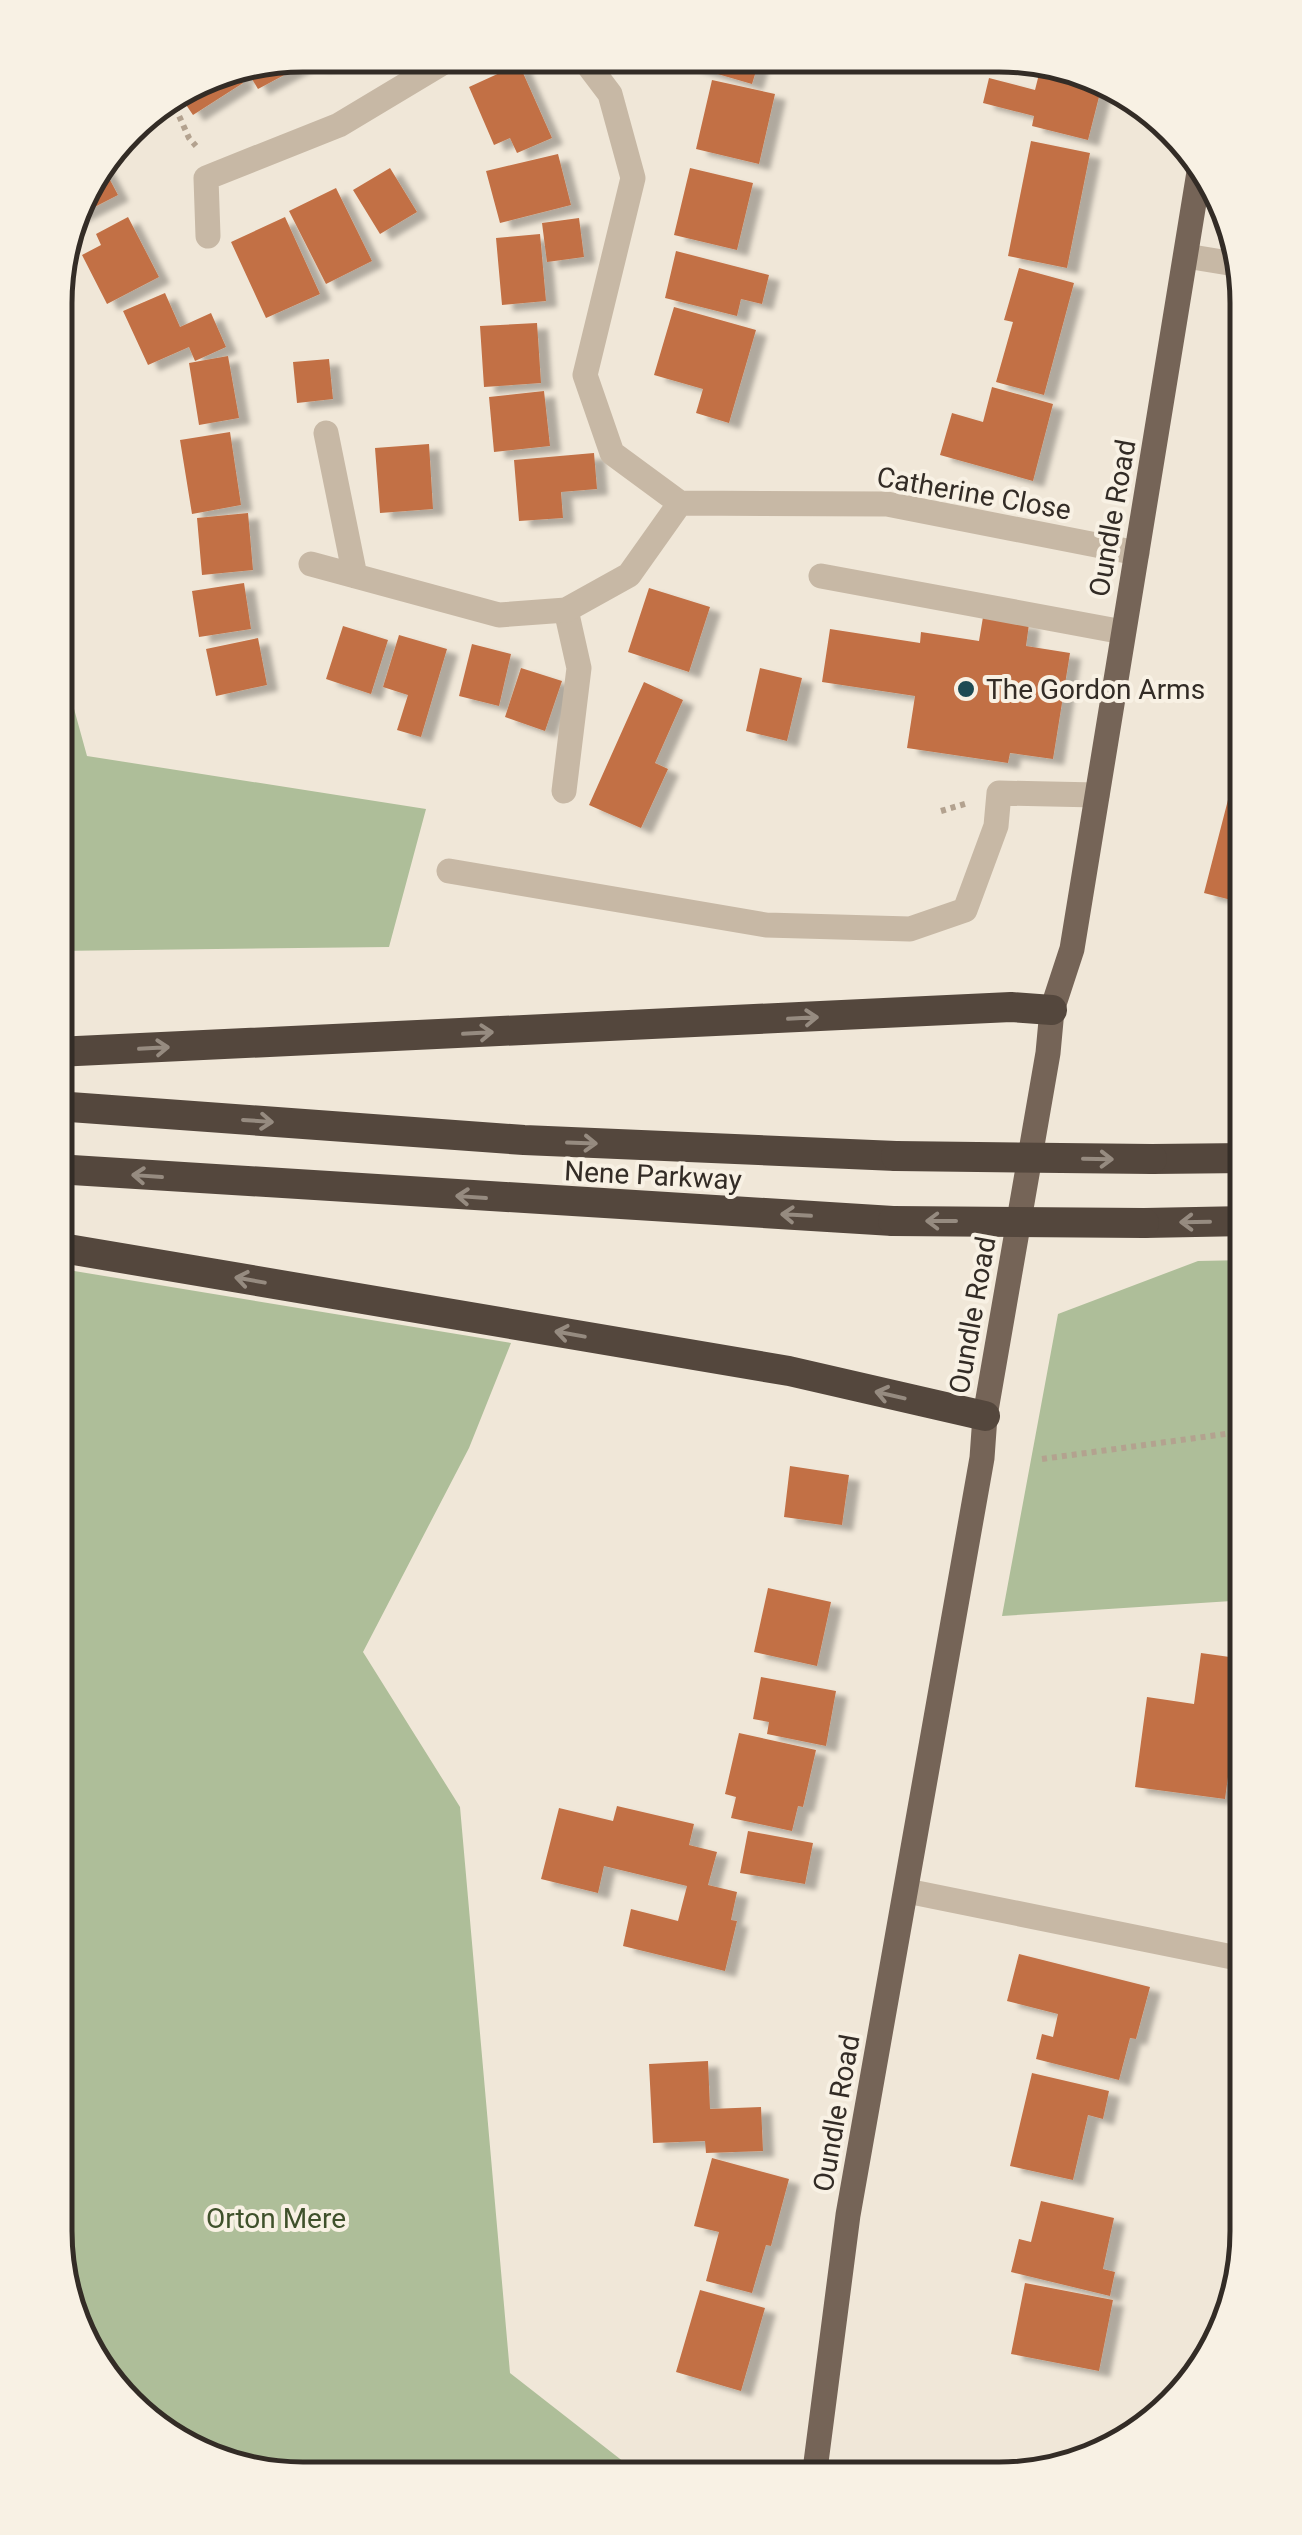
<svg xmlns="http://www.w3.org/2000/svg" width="1302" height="2535" font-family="Roboto,sans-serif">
  <defs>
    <filter id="shadow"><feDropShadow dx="11" dy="6" stdDeviation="2.5" flood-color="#0004"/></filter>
  </defs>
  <rect width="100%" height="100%" fill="#f0e7d8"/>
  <path fill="#aebe99" d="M57,647L87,756L426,809L389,947L56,951Z
    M1247,1260V1600L1002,1616L1058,1314L1198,1261Z
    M56,1268L511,1343L469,1448L363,1652L460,1807L510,2373L638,2473L271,2478L140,2419L68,2311L55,2231Z"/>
  <path fill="#c27045" filter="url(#shadow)" d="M312,55H338L318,66Z
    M296,57L301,66L258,89L249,74L241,78L236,68Z
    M693,57L760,58L752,84L690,66Z
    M519,64L552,138L517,153L510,138L494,145L469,87Z
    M234,69L243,83L193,115L178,93L209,74Z
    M1039,74L1101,89L1088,140L1032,126L1034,116L983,103L989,78L1035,90Z
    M712,80L775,94L759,164L696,149Z
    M1031,141L1090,153L1067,268L1008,256Z
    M558,154L571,205L500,223L486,171Z
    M102,165L118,195L73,218L81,193Z
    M390,168L417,212L380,234L353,190Z
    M690,168L753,183L737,250L674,235Z
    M336,188L372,261L326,284L289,211Z
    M128,217L159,277L107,304L82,255L101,245L96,234Z
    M285,217L320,294L266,318L231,242Z
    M579,218L584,257L547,262L542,223Z
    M540,234L546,301L502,305L496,238Z
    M676,251L769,275L762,304L741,299L737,316L665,298Z
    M1019,268L1074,283L1044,395L996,382L1013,322L1004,320Z
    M165,293L180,327L211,313L226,347L195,361L189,347L148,365L123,311Z
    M674,307L756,330L729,423L696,413L703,389L654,375Z
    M537,323L541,383L484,387L480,326Z
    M228,356L239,418L199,425L189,363Z
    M329,359L333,399L297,403L293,362Z
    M992,387L1053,404L1033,481L940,455L952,413L983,422Z
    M544,391L550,446L494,452L489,397Z
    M230,432L241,505L192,514L180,440Z
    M429,444L433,509L380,513L375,448Z
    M594,453L597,489L561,492L563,518L519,521L514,460Z
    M248,513L253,570L202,575L197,518Z
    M244,583L251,629L199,637L192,591Z
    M649,588L710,607L689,672L628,652Z
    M983,617L1029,624L1026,646L1070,653L1053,759L1010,753L1008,763L907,748L915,696L822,682L830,629L920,643L921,632L979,641Z
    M343,626L388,640L371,694L326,679Z
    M399,635L447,649L421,737L397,730L408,695L383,687Z
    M258,638L267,685L216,696L206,649Z
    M472,644L511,654L499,706L459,696Z
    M521,668L562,681L545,731L505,717Z
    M760,668L802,678L787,741L746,731Z
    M644,682L683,700L655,763L668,769L641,828L589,805Z
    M1245,691H1247V750L1233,747Z
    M1238,761L1247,763V904L1204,893Z
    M790,1466L849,1475L842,1525L784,1517Z
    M768,1588L831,1602L817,1666L754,1652Z
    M1201,1653L1244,1659L1225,1799L1135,1787L1147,1697L1194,1704Z
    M761,1677L836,1691L826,1746L767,1734L769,1722L753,1719Z
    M739,1733L816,1750L803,1807L798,1806L792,1831L731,1818L736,1797L725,1794Z
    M617,1806L694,1824L689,1845L717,1852L708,1885L737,1892L731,1920L737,1921L725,1971L623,1946L631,1909L678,1921L687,1886L604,1866L598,1893L541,1879L559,1808L613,1821Z
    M748,1831L813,1843L805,1884L740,1873Z
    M1019,1954L1150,1987L1136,2039L1130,2038L1119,2080L1036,2059L1042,2034L1053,2037L1058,2014L1007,2001Z
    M708,2061L710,2109L761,2107L763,2151L706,2153L705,2141L653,2143L649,2064Z
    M1032,2073L1109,2091L1103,2119L1088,2115L1073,2180L1010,2166Z
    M712,2158L789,2179L771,2246L766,2245L752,2293L706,2281L719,2232L694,2226Z
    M1041,2201L1114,2218L1103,2269L1115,2272L1110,2296L1011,2272L1019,2239L1031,2242Z
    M1025,2283L1113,2300L1099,2371L1011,2354Z
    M700,2290L765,2308L741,2391L676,2372Z"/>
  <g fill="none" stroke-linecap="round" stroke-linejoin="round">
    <path stroke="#b3a28f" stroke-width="6" stroke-dasharray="5 5" stroke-linecap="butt" d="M171,98L189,138L196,146
      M941,811L968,803
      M1042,1459L1247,1431"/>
    <path stroke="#c7b8a5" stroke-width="25" d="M821,576L1123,632
      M564,791L579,668L566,610
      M449,871L766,925L910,929L965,910L996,826L999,793L1097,795"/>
    <path stroke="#c7b8a5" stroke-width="25" d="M582,57L610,94L633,178L585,375L612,453L680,503
      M208,236L206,178L339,125L454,56
      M1186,256L1241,265
      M326,433L355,576
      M311,564L499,615L566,610L629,575L680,503L887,504L1137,553
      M907,1891L1247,1960"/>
    <path stroke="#756457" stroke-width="25" d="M815,2470L848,2215L982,1458L985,1416L1048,1053L1052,1010L1072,949L1199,172"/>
    <path stroke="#54473d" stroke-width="30" d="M56,1052L1011,1007L1052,1010
      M56,1106L524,1140L896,1156
      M1152,1159L1247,1158
      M56,1169L893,1221
      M1144,1223L1247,1221
      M56,1247L789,1371L985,1416"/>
    <path stroke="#54473d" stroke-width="30" d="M896,1156L1152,1159
      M893,1221L1144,1223"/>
  </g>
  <defs><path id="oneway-shaft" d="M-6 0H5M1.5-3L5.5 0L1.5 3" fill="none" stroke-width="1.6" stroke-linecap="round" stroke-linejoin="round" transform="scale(2.5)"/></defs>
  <g stroke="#968b80">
    <use href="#oneway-shaft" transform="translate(803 1018) rotate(-3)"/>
    <use href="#oneway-shaft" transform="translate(478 1033) rotate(-3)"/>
    <use href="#oneway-shaft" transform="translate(154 1048) rotate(-3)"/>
    <use href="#oneway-shaft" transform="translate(258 1121) rotate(4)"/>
    <use href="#oneway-shaft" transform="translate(582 1143) rotate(2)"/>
    <use href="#oneway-shaft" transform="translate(1098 1159) rotate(1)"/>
    <use href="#oneway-shaft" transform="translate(147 1176) rotate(-176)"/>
    <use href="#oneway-shaft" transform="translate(471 1197) rotate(-176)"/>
    <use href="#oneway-shaft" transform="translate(796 1215) rotate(-177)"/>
    <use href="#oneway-shaft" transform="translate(941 1221) rotate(-180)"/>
    <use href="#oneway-shaft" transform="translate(1195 1222) rotate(179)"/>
    <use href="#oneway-shaft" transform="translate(250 1280) rotate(-170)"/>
    <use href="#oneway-shaft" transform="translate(570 1334) rotate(-170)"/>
    <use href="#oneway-shaft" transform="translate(890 1395) rotate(-167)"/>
  </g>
  <circle fill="#1d4a53" stroke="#f8f1e4" stroke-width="4" cx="966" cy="689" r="10"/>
  <g text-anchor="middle" stroke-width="8" stroke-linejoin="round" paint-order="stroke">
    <g font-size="28" fill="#332c26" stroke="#f8f1e4">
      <text transform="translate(974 493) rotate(10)" y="10">Catherine Close</text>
      <text transform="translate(1112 518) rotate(-80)" y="10">Oundle Road</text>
      <text transform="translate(653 1175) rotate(3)" y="10">Nene Parkway</text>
      <text transform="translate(972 1315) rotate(-80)" y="10">Oundle Road</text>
      <text transform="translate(836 2113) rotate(-80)" y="10">Oundle Road</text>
    </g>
    <g font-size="28" fill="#332c26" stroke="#f8f1e4" text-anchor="start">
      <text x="986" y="699">The Gordon Arms</text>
    </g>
    <g font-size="28" fill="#3f512b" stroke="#f8f1e4">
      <text x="276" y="2228">Orton Mere</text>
    </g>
  </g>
  <path d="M0 0H1302V2535H0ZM303 72H999A231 231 0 0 1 1230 303V2231A231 231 0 0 1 999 2462H303A231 231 0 0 1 72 2231V303A231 231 0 0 1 303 72Z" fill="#f8f1e4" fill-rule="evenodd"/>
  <path fill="none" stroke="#332c26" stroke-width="5" d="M303 72H999A231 231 0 0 1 1230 303V2231A231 231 0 0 1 999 2462H303A231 231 0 0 1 72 2231V303A231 231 0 0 1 303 72Z"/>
</svg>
